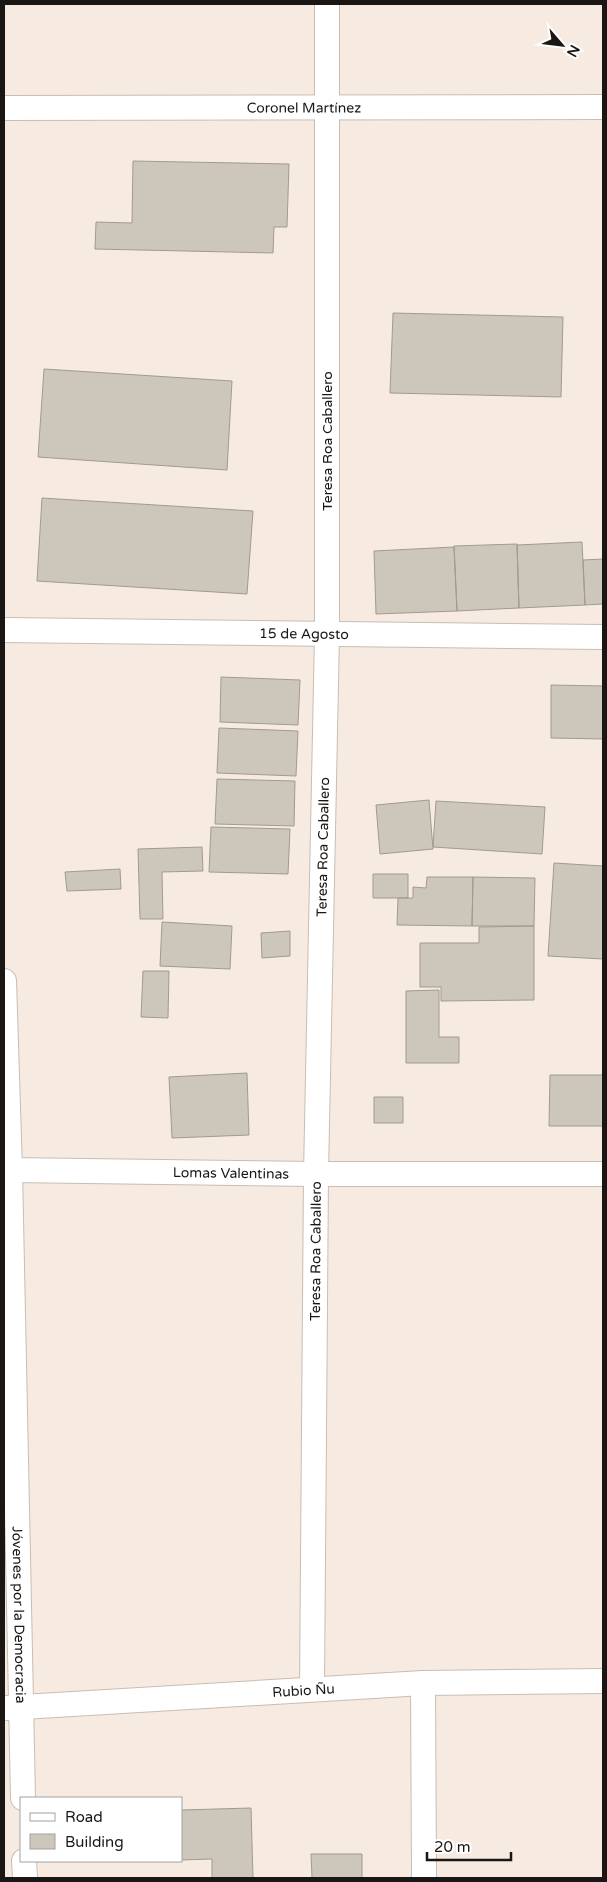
<svg xmlns="http://www.w3.org/2000/svg" width="607" height="1882" font-family="'Varela Round',sans-serif">
  <rect width="100%" height="100%" fill="#f7ebe1"/>
  <path fill="#cdc6ba" stroke="#a19b8f" d="M133,161L289,164L287,227H274L273,253L95,249L96,222L132,223Z
    M393,313L563,317L561,397L390,393Z
    M44,369L232,381L227,470L38,457Z
    M42,498L253,511L247,594L37,581Z
    M582,542L585,605L519,608L517,545Z
    M517,544L519,608L457,611L454,546Z
    M454,547L457,611L376,614L374,551Z
    M603,559V604L585,605L583,560Z
    M221,677L300,680L298,725L220,722Z
    M551,685L603,686V739L551,738Z
    M219,728L298,731L296,776L217,773Z
    M217,779L295,781L294,826L215,824Z
    M429,800L433,849L380,854L376,805Z
    M436,801L545,807L542,854L433,847Z
    M211,827L290,829L288,874L209,872Z
    M202,847L203,871L162,872L163,919H140L138,849Z
    M554,863L603,866V959L548,956Z
    M120,869L121,889L67,891L65,872Z
    M373,874H408V898H373Z
    M427,877H473L472,926L397,925L398,898H413V887L426,888Z
    M473,877L535,878L534,926H472Z
    M162,922L232,926L230,969L160,966Z
    M534,926V1000L441,1001V987H420V943H479V927Z
    M290,931V956L262,958L261,933Z
    M143,971H169L168,1018L141,1017Z
    M439,990V1037H459V1063H406V991Z
    M247,1073L249,1135L172,1138L169,1077Z
    M550,1075H603V1126H549Z
    M374,1097H403V1123H374Z
    M251,1808L253,1878H212V1859L181,1860V1810Z
    M311,1854H362V1878H312Z"/>
  <g fill="none" stroke-linecap="round" stroke-linejoin="round">
    <defs>
      <g id="minor">
        <path id="s1" d="M4,108L603,107"/>
        <path id="s2" d="M4,630L603,637"/>
        <path id="s3" d="M4,981L10,1170L23,1798"/>
        <path id="s4" d="M10,1170L316,1174H603"/>
        <path d="M423,1683L424,1878"/>
        <path id="s5" d="M312,1689L316,1174L327,634V4"/>
        <path id="s6" d="M6,1708L423,1683L603,1681"/>
        <path d="M24,1861L25,1878"/>
      </g>
    </defs>
    <use href="#minor" stroke="#c8bdb4" stroke-width="26"/>
    <use href="#minor" stroke="#fff" stroke-width="24"/>
  </g>
  <g text-anchor="middle" stroke-width="4.5" stroke-linejoin="round" paint-order="stroke">
    <g font-size="14" fill="#1a1613" stroke="#fff">
      <text dy="5" stroke="none"><textPath href="#s1" startOffset="300">Coronel Martínez</textPath></text>
      <text transform="translate(327 441) rotate(-90)" y="5">Teresa Roa Caballero</text>
      <text dy="5" stroke="none"><textPath href="#s2" startOffset="300">15 de Agosto</textPath></text>
      <text dy="5" stroke="none"><textPath href="#s5" startOffset="842">Teresa Roa Caballero</textPath></text>
      <text dy="5" stroke="none"><textPath href="#s4" startOffset="221">Lomas Valentinas</textPath></text>
      <text dy="5" stroke="none"><textPath href="#s5" startOffset="438">Teresa Roa Caballero</textPath></text>
      <text dy="5" stroke="none"><textPath href="#s3" startOffset="634">Jóvenes por la Democracia</textPath></text>
      <text dy="5" stroke="none"><textPath href="#s6" startOffset="298">Rubio Ñu</textPath></text>
    </g>
  </g>
  <rect width="607" height="1882" fill="none" stroke="#1a1613" stroke-width="10"/>
  <rect x="20" y="1797" width="162" height="65" fill="#ffffff" stroke="#a3a2a1"/>
  <rect x="30" y="1813" width="25" height="8" fill="#ffffff" stroke="#a3a2a1"/>
  <text x="65" y="1822" font-size="15" fill="#1a1613">Road</text>
  <rect x="30" y="1834" width="25" height="15" fill="#cdc6ba" stroke="#a3a2a1"/>
  <text x="65" y="1847" font-size="15" fill="#1a1613">Building</text>
  <g transform="translate(562 45) rotate(118)" stroke="#ffffff" stroke-width="4" paint-order="stroke">
  <path d="M0-4L9 19L0 12L-9 19Z" fill="#1a1613"/>
  <text y="-8" font-size="14" font-weight="bold" text-anchor="middle" fill="#1a1613">N</text>
  </g>
  <path d="M427 1852v8h84v-8" fill="none" stroke="#1a1613" stroke-width="2.5"/>
  <text x="434" y="1852" font-size="15" fill="#1a1613" stroke="#ffffff" stroke-width="4" paint-order="stroke">20 m</text>
</svg>
